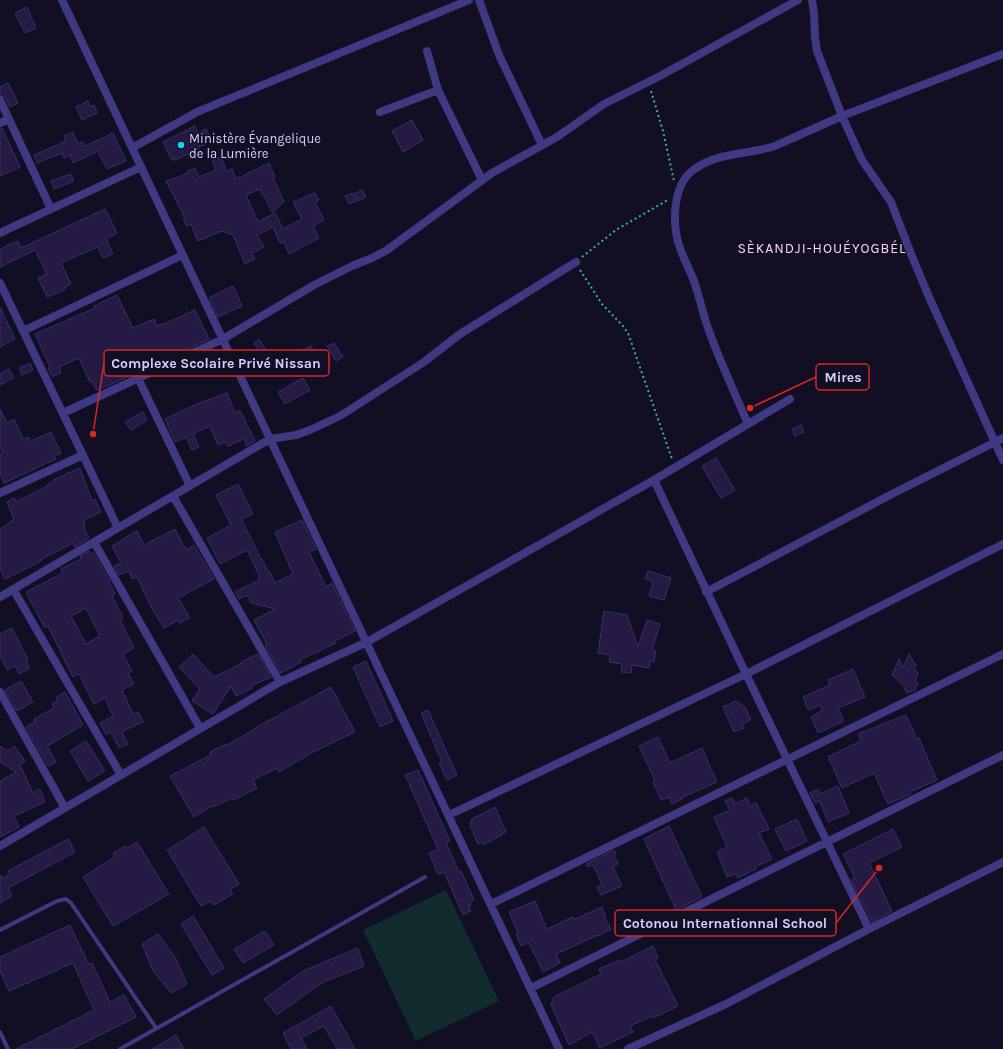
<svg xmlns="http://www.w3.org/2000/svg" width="1003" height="1049" font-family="Karla,sans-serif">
  <rect width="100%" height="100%" fill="#120e23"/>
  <path fill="#112c2c" d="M446,890L499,1001L416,1041L363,930Z"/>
  <path fill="#241a43" stroke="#3c2c6f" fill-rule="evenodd" d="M27,7L36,28L25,33L15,13Z
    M8,83L18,103L10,107L5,97L0,95V87Z
    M88,101L90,107L94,105L97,113L82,120L76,107Z
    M412,120L423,140L403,152L392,131Z
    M195,126L198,133L206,129L211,139L203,143L204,145L198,147L199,149L175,160H172L163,142Z
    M0,128H2L20,167L0,176Z
    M73,132L78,144L83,142L85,146L113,133L126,161L107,169L98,151L73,163L70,155L64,158L62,153L37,163L34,155L66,141L64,136Z
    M221,157L227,172L232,169L236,179L269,163L275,177L273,178L284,202L272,212L264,195L263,196L260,189L246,195L258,222L275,213L283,229L302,219L293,202L315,193L319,200L315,202L324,220L313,226L319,238L289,254L284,242L280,243L273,227L257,235L264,247L252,253L255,259L245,264L233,235L222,231L198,241L191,224L187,226L183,218H185L166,181L174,178V179L188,173V171L195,168L199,177L216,170L212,160Z
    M71,174L74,181L54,189L51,181Z
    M362,190L366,197L358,201L354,194Z
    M352,193L356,201L349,204L345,196Z
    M105,209L117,233L106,239L113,254L103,258L98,247L61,263L71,284L64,288L65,290L47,297L38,278L47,274L35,250L0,267V249L18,241L21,248Z
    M233,286L242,306L218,317L209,298Z
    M117,295L133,328L154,319L157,326L162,324V325L195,310L209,339L178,354L176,349L154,361L155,364L107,386L96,390L92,381L90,382L79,358L59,367L61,373L52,377L48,368L50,367L35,334L95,308L94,306Z
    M0,307L15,339L0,347Z
    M259,339L272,359L265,363L254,343Z
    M334,343L343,357L336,361L327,346Z
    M311,346L318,361L301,368L295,354Z
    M212,350L218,365L211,368L205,353Z
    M30,363L33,370L22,375L19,368Z
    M9,369L14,378L0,385V374Z
    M303,378L310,390L285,404L278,392Z
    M227,393L235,413L240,410L255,441L247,446L244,439L228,446L226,442L218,445L210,426L193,434L199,447L192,450L186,437L175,442L165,419L197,404Z
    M0,409L7,423L14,419L23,439L28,437L31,441L51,432L61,453L54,456L56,459L4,483L0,473V454L3,453L0,446Z
    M143,412L147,420L131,430L125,422Z
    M801,425L804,432L795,436L792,429Z
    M716,458L735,490L721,498L702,466Z
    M80,468L92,501L95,499L101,512L84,520L85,530L89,538L75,547L73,543L40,560L41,561L5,579L0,568V529L10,523V522L14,519L7,502L14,498L16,502L48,486L47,485L54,481L53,480Z
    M238,484L253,514L241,519L261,559H262L269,573L270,572L275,583L293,574L275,532L302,520L316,549L309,552L326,587L332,583L355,631L335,641L336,643L300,660L301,662L281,673L265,645L267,644L254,620L276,609L251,603L247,595L239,599L235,592L259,580L258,578L260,577L247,550L220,564L207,538L231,525L216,495Z
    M175,529L186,550L194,545L214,579L178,598L190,618L180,623L178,620L164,628L151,607L137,577L132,579L129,571L119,575L114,566L121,563L112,546L137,531L144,545Z
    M89,551L91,554L94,553L109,580L115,594L112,596L123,618L120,620L134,648L123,654L132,671L128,673L134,684L122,690L133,714L138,712L143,722L123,731L122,732L128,744L119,748L111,732L106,735L100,723L113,716L105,698L94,704L79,674L73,677L48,626L45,628L26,592L63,573L61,569L81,559L80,556ZM86,608L100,636L86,644L71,616Z
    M648,571L671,578L664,600L649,596L653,582L645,579Z
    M604,611L627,615L638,647L647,620L660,624L652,650L656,651L654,662L650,661L649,668L632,665L631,673L621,672L622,664L609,662L610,655L598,653Z
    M12,628L28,660L26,661L30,668L19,674L15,666L7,670L0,656V634Z
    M193,654L214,677L241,664V662L258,654L271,677L251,686L252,688L236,696L231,686L213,714L192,701L200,689L179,667Z
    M909,654L916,665L914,670L918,672L915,682L918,683L915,690L907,693L903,685L892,675L899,659L903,668Z
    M366,661L393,721L380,727L353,667Z
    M853,669L865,697L838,708L844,721L818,733L811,717L823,710L820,705L808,710L803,697L830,685L828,680Z
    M21,681L33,702L17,711L5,690Z
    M331,687L355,732L313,752L279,772L277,768L253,780L257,788L234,800L232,798L213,807L212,806L194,817L170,776L211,755L210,752L226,744L227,745L255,729V728Z
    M65,692L83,725L47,746L56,762L48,766L26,727L35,722L34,719L54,708L52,704L58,701L56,697Z
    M736,701L745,707L751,720L742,724L744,728L734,732L723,707Z
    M428,710L457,775L447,780L439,763L442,762L421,713Z
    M906,715L917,739L919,738L937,780L910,792L911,794L888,804L874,773L842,788L828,757L861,741L858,734Z
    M658,737L670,763L702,748L717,782L681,798L682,799L672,804L669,797L661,800L653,782L655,781L639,746Z
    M86,741L105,771L88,781L70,751Z
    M0,746L8,751L14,746L25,761L20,765L33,793L40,789L45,802L14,816L19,827L0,837V781L16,772L0,762Z
    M418,770L450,841L446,843L459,872L461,871L474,900L469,902L471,905H468L471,911L463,915L444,872L438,874L429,853L438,849L405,775Z
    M838,786L849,813L828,822L820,801L815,803L810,793L818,789L820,794Z
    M732,798L735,804L747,798L750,806L756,803L769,829L759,833L772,859L755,867L756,869L738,878L735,874L727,877L717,852L727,847L714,817L730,810L725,801Z
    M495,807L506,832L501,834L502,835L483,845L482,842L478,844L470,825L472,819Z
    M797,819L807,841L786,851L775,829Z
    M669,826L702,897L676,910L644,839Z
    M204,827L239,884L230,889L233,894L214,905L211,901L201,906L167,850Z
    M893,829L902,847L869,863L892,911L872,922L851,880L855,878L843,854Z
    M68,839L75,852L8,888L12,896L0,903V875L2,878L10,874L8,871Z
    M137,842L169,894L113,926L83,877L115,857L113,853L125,846L127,848Z
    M614,850L616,854L614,855L618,864L613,867L622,886L601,895L597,887L602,884L593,865L588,867L586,864Z
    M535,901L547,929L573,917L575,919L602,907L605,915L604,916L611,929L598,936V935L556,954L560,963L543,972L529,943L521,946L516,934L518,933L509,912Z
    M193,916L224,968L212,975L181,924Z
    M70,925L89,965L92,963L110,1002L124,995L136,1017L72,1049H16L94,1010L73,963L9,991L0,971V957Z
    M265,931L274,945L243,963L234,949Z
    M158,934L176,959L187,984L171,993L153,971L142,944Z
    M653,946L658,958L655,960L678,1006L653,1018L652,1016L630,1026L633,1032L600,1048L592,1032L569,1045L551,1005L554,997L601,974L599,969L620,960L621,962Z
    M358,948L364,966L326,981L314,988L277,1015L264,999L303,971Z
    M331,1006L355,1049H337L324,1026L301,1038L307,1049H291L283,1033Z
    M176,1035L184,1049H152Z"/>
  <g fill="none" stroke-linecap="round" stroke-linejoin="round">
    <path stroke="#2fb3af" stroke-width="2" stroke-dasharray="2 3" stroke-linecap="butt" d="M651,91L663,131L674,181
      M582,257L616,230L668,200
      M580,270L602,304L623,326L628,333L672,459"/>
    <path stroke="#3e3981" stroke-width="4" d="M0,930L57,901L66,899L71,903L156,1028
      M0,1032L8,1049
      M120,1049L425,877"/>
    <path stroke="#3e3981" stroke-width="8" d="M62,0L559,1049
      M479,0L499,55L542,145
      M812,0L814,14L815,38L817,51L842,116L862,160L891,202L911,254L929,297L1003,460
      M427,51L438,90L482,180
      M0,100L51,209
      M380,112L438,90
      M0,123L9,119
      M132,148L197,112L469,0
      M0,233L141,167
      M0,283L118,528
      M23,331L183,255
      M138,378L190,486
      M63,413L223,339L314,285L352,266L372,258L387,250L492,173L557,137L604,104L660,76L798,0
      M748,424C735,393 719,360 708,328C703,314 700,299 695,284C691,272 684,260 680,248C672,226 672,187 692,171C715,152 748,155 775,146L842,116L1003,54
      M654,480L746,674L869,929
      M0,493L83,455
      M173,496L280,682
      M94,542L200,728
      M13,589L121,775
      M706,592L894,493L1003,438
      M0,597L270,439L296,435L310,430L340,416L424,362L460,334L576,262
      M0,692L65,808
      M449,815L746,674L1003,544
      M0,846L280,682L367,642L654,480L790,399
      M491,904L1003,654
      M531,988L1003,755
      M628,1049L726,1004L869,929L1003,862"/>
  </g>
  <circle fill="#02d8f8" stroke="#120e23" stroke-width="1.5" cx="181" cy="145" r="4"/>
  <g text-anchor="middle" stroke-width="3" stroke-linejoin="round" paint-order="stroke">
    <g font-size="13" fill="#d7d0ff" stroke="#120e23" text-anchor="start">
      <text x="189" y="143">Ministère Évangelique<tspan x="189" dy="15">de la Lumière</tspan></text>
    </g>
    <g font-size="14" letter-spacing="1" fill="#ffd2ed" stroke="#120e23">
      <text x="822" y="253">SÈKANDJI-HOUÉYOGBÉL</text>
    </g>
  </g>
  <path fill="none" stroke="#d62828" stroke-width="1.5" d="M93 434L104 363M750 408L816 377M879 868L836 923"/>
  <g fill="#d62828" stroke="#120e23" stroke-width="1.5">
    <circle cx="93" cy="434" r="4"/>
    <circle cx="750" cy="408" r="4"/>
    <circle cx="879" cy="868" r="4"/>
  </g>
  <g fill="#120e23" stroke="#d62828" stroke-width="1.5">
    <rect x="104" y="350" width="225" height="26" rx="4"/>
    <rect x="816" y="364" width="53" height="26" rx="4"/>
    <rect x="615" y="910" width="221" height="26" rx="4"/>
  </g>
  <g font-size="14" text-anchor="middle" font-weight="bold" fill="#d7d0ff">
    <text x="216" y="368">Complexe Scolaire Privé Nissan</text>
    <text x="843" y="382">Mires</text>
    <text x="725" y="928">Cotonou Internationnal School</text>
  </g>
</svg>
